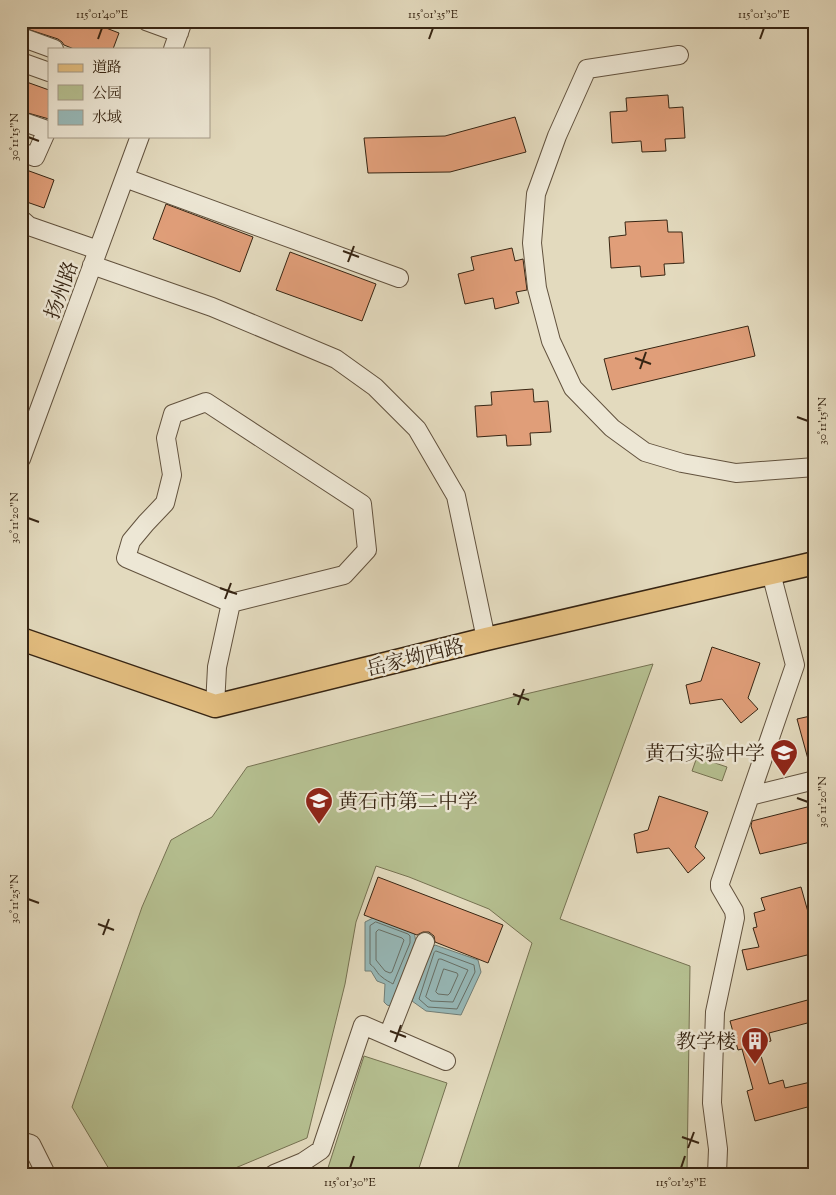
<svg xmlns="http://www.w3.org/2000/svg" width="836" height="1195" font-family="'Sorts Mill Goudy','Noto Serif SC',serif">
  <rect width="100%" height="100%" fill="#e3dabe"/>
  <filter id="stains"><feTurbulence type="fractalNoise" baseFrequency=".004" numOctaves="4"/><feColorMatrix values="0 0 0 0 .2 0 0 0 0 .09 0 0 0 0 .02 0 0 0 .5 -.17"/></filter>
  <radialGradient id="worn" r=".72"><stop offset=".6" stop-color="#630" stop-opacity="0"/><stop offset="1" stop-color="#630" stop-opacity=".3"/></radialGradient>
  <path fill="#b5bf90" stroke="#767252" d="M653,664L560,919L690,966L687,1174H456L532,943L489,909L409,877L376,866L356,922L345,984L307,1138L221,1174H112L72,1107L142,907L171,840L212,817L247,767L513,697Z
    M697,757L727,767L722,781L692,771Z
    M364,1056L447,1083L417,1174H326Z"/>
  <path fill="#97b9b9" stroke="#717e77" d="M375,917L414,931L416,943L390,1006L387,1005L384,1002L385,984L377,981L371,971H365V922Z
    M435,945L478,960L481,972L461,1015L426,1011L412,1001L430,950Z"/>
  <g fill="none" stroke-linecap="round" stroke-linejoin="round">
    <path stroke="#676f66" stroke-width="1" d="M376,922L408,934L410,936V943L393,984C390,982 385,980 382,977C377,974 376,968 370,964V926Z
      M380,930L402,938L404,940L392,972L390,973L385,971L376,960V932L378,930Z
      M436,951L474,965L475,972L457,1009L428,1007L419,999L434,953Z
      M439,959H441L468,970L453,1002L431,1001L426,997Z
      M444,969L457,973L458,975L450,993L448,995L438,994L436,992Z"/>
  </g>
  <path fill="#e09e79" stroke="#372513" d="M21,21H88L119,33L113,49H74L64,45L62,42L58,39L21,27Z
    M21,80L49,90V119L21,111Z
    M668,95L669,108L683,107L685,138L665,139L666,151L642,152L641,141L612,143L610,112L627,111L626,98Z
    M515,117L526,152L450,172L368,173L364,138L445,136Z
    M21,168L54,180L44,208L21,200Z
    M166,204L253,237L240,272L153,239Z
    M667,220L668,232H682L684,263L664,264L665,275L641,277L640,266L611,268L609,237L626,235L625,222Z
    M512,248L515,261L523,259L527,290L516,292L519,303L495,309L493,298L465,304L458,274L474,270L471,257Z
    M290,252L376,284L362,321L276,290Z
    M748,326L755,356L612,390L604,359Z
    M533,389L534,402L548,401L551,432L530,433L531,445L507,446L506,435L477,437L475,406L492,405L491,392Z
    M712,647L760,663L748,698L758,709L741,723L722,699L690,704L686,685L701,681Z
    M815,715V769L811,770L797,719Z
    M659,796L708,812L695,847L705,858L688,873L669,848L637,853L634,834L648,830Z
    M815,805V841L760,854L751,826L752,821Z
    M378,877L503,925L488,963L435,942L434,936L429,932H423L417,935L364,915Z
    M801,887L815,937V953L747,970L742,950L759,947L753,928L757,927L754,913L765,910L761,898Z
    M815,998V1021L769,1033L771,1041L758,1045L769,1084L783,1080L785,1088L815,1081V1105L755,1121L747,1091L753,1089L742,1049L738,1050L730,1021Z"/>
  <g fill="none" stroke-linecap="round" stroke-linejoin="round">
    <defs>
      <path id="minor" d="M146,21L179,33
        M21,37L54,49
        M173,49L183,21
        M679,55L587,69L557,136L536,194L532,243L537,288L551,341L573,388L612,428L645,452L682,463L736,473L815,467
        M21,62L49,72
        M21,121L47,130L35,157L21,152
        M125,178L399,278
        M21,219L29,226L98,250
        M92,265L212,307L336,359L375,387L417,429L456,496L486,639
        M21,459L140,136
        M215,706L217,667L231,603L344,575L367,550L362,504L206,402L173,414L166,438L172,475L165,503L146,523L131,541L126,558L231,603
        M750,796L815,780
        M388,1036L425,942
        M21,1141L31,1144L46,1174
        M274,1174L303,1162L321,1150L363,1025L446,1061
        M717,1174L718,1149L712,1103L715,1012L735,918L734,911L720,887V883L795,665L771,573"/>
      <path id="major" d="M21,639L215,706L486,639L815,563"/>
    </defs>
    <use href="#minor" stroke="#62523e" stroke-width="20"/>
    <use href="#major" stroke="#372513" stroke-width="25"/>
    <use href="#minor" stroke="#ede7d5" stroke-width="18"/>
    <use href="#major" stroke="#e2bd7f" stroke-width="22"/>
  </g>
  <path fill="none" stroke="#372513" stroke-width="2" d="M98,39L102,28M429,39L433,28M760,39L764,28M28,137L39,141M343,251L359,257M348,262L354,246M635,358L651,364M640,369L646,352M797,417L808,421M28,518L39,522M220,588L237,594M225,599L231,583M513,694L529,700M518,705L524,689M797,798L808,802M28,899L39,903M98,924L114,930M103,935L109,919M390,1031L406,1037M395,1042L401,1025M682,1137L699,1143M688,1148L694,1132M350,1168L354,1156M681,1168L685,1156"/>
  <defs>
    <symbol id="school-pin" viewBox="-11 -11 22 30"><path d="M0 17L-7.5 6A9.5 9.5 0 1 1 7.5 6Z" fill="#8f2418" stroke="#ede7d5"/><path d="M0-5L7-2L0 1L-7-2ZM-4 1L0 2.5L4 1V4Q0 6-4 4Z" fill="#fff"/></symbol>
    <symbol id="building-pin" viewBox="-11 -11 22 30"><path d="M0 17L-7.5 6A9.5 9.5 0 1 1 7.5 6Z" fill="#8f2418" stroke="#ede7d5"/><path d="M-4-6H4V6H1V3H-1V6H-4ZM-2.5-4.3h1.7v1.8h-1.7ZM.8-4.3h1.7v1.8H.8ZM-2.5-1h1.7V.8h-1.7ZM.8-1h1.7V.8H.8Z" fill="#fff"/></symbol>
  </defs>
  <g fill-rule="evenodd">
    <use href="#school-pin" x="768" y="737" width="32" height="43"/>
    <use href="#school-pin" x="303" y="785" width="32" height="43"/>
    <use href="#building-pin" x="739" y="1025" width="32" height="43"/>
  </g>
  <g text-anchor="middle" stroke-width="5" stroke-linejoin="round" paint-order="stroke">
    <g font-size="20" fill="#372513" stroke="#ede7d5">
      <text transform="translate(61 290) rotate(-70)" y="7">扬州路</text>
      <text transform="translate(415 657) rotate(-14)" y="7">岳家坳西路</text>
    </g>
    <g font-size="20" fill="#372513" stroke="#ede7d5" text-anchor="end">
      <text x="765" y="760">黄石实验中学</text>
      <text x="338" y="808" text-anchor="start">黄石市第二中学</text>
      <text x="736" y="1048">教学楼</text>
    </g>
  </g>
  <rect width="836" height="1195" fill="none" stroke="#e3dabe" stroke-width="55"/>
  <rect x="48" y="48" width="162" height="90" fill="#ede7d5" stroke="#a49987"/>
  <rect x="58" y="64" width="25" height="8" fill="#e2bd7f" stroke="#a49987"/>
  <text x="92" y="72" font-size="15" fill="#372513">道路</text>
  <rect x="58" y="85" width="25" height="15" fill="#b5bf90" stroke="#a49987"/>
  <text x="92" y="98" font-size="15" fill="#372513">公园</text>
  <rect x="58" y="110" width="25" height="15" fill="#97b9b9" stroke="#a49987"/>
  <text x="92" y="122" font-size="15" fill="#372513">水域</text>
  <rect x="28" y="28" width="780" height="1140" fill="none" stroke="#372513" stroke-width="2"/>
  <g font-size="12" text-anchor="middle" fill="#372513">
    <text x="102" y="18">115°01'40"E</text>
    <text x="433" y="18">115°01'35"E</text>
    <text x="764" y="18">115°01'30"E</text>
    <text transform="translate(14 137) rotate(-90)" y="4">30°11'15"N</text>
    <text transform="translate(822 421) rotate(-90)" y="4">30°11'15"N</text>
    <text transform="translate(14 518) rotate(-90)" y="4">30°11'20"N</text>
    <text transform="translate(822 802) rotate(-90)" y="4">30°11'20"N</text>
    <text transform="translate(14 899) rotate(-90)" y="4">30°11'25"N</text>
    <text x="350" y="1186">115°01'30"E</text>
    <text x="681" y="1186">115°01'25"E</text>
  </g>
  <rect width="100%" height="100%" filter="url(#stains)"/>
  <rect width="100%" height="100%" fill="url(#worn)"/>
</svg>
